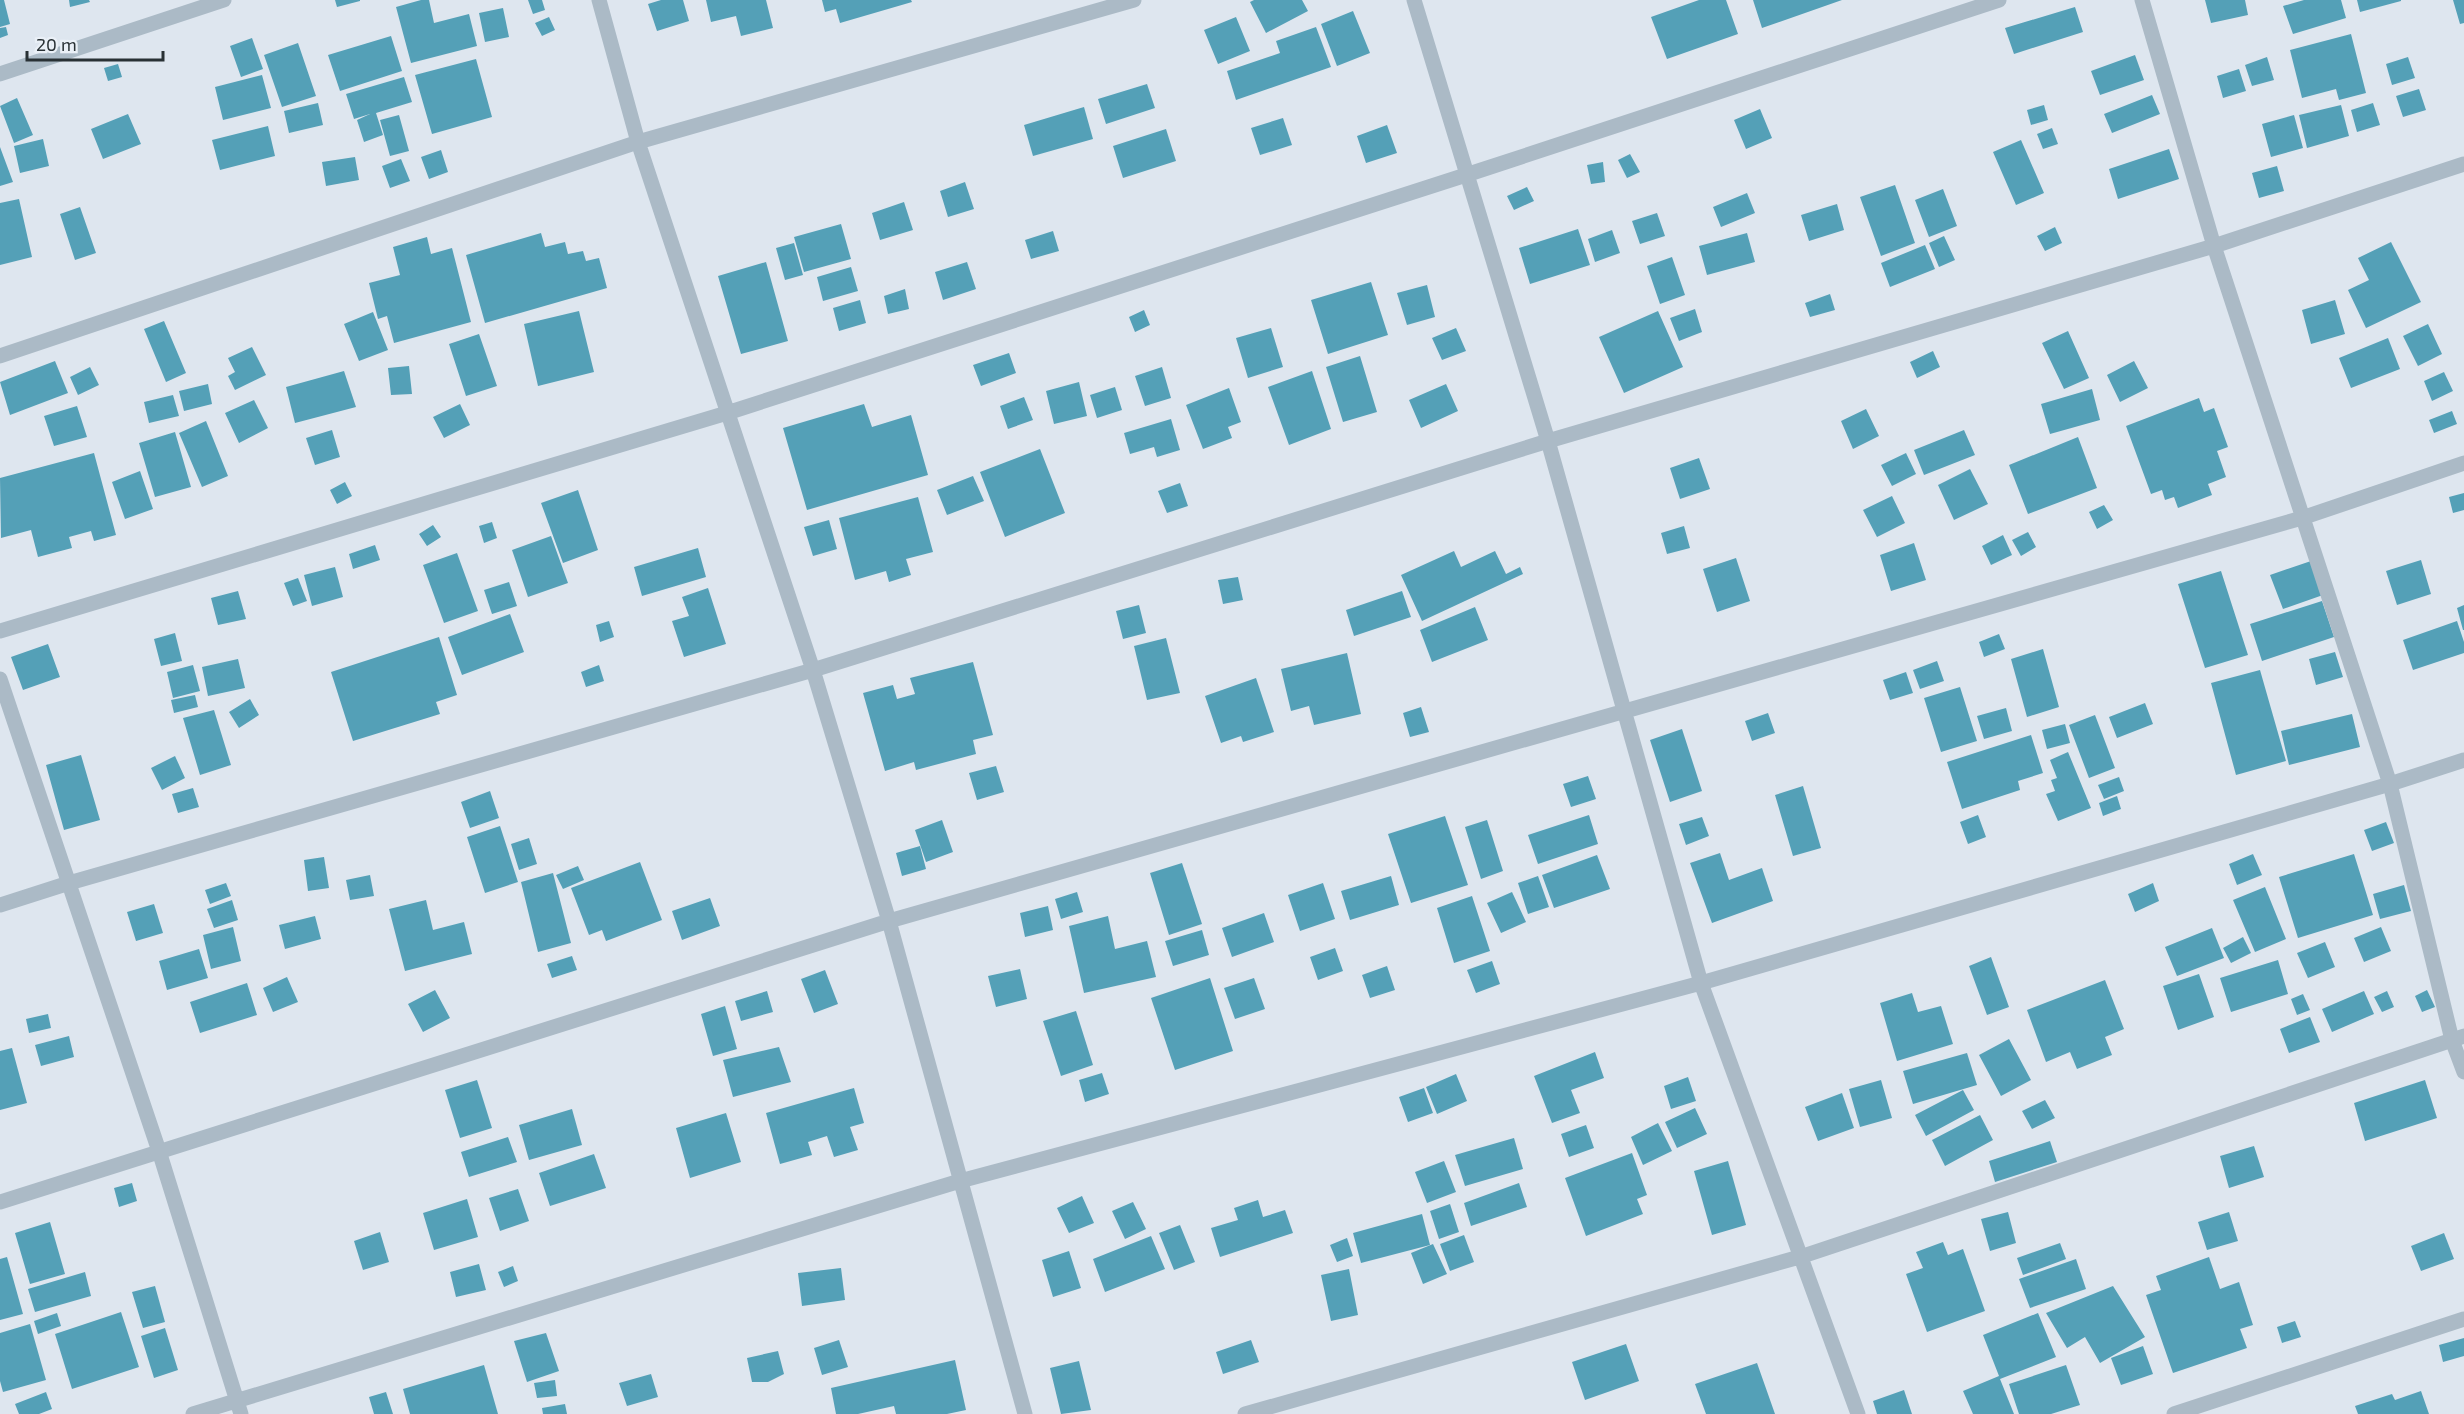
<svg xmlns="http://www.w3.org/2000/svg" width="2464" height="1414" font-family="'Exo 2',sans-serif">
  <rect width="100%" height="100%" fill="#dee6ef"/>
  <path fill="#54a0b7" d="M0,0H4L10,24L0,27Z
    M69,0H89L90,2L70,7Z
    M335,0H360V1L337,7Z
    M421,0H429L434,23L469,14L477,46L411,63L396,7Z
    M528,0H542L545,10L533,14Z
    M661,0H683L689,21L657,31L648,4Z
    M706,0H766L773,28L741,36L736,16L711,22Z
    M822,0H911L912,2L840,23L836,9L825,12Z
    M1254,0H1302L1308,11L1266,33L1250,2Z
    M1699,0H1726L1738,34L1667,59L1651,17Z
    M1753,0H1842L1762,28Z
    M2205,0H2245L2248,15L2211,23Z
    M2304,0H2341L2346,18L2293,34L2283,6Z
    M2357,0H2401V1L2360,12Z
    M2453,0H2464V23L2460,24Z
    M2075,7L2083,32L2014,54L2005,28Z
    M503,8L509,37L485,42L479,13Z
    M1353,11L1370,53L1337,66L1321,24Z
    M549,17L555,30L542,36L535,23Z
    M1236,17L1250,51L1218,64L1204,30Z
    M6,27L8,35L0,38V28Z
    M1316,27L1331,67L1236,100L1227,71L1280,53L1276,41Z
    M2351,34L2366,93L2339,100L2336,89L2302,98L2290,50Z
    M391,36L402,71L340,91L328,55Z
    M252,38L263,69L241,77L230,46Z
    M298,43L316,96L282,107L264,55Z
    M2135,55L2144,80L2100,95L2091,71Z
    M2267,57L2274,80L2252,86L2245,65Z
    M2408,57L2415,78L2392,85L2386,64Z
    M476,59L492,117L432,134L415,75Z
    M118,64L122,77L108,81L104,68Z
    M2239,69L2246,91L2223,98L2217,76Z
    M262,75L271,108L223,120L215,87Z
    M404,77L412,102L376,113L383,135L364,142L357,120L370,114L354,119L346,94Z
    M1147,84L1155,108L1106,124L1098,99Z
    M2419,89L2426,110L2403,117L2396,96Z
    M2152,95L2160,114L2112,133L2104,114Z
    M17,98L33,135L14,143L0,106Z
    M318,103L323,125L289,133L284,111Z
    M2373,103L2380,125L2357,132L2351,110Z
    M2044,105L2048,120L2031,125L2027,110Z
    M2341,105L2349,136L2307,148L2299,115Z
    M1084,107L1093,139L1033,156L1024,125Z
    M1760,109L1772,138L1746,149L1734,120Z
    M128,114L141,144L103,159L91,129Z
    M399,115L409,151L390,156L380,120Z
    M2294,115L2303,148L2271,157L2262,124Z
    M1283,118L1292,145L1260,155L1251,128Z
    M1387,125L1397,153L1366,163L1357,136Z
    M268,126L275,156L220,170L212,140Z
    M2052,128L2058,144L2043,149L2037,134Z
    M1166,129L1176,161L1123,178L1113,146Z
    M43,139L49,166L20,173L14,146Z
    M2021,140L2044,193L2016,205L1993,152Z
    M0,147L13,182L0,186Z
    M2169,149L2179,179L2118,199L2109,169Z
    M441,150L448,172L429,179L421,157Z
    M1630,154L1640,172L1627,178L1618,160Z
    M355,157L359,180L326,186L322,162Z
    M401,159L410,181L390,188L382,166Z
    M1603,162L1605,182L1591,184L1587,165Z
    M2277,166L2284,191L2259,198L2252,173Z
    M965,182L974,209L948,217L940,191Z
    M1895,185L1915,243L1881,256L1860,197Z
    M1527,187L1534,201L1514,210L1507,196Z
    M1943,189L1957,226L1929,237L1915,200Z
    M1747,193L1755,213L1721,227L1713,207Z
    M19,199L32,257L0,265V203Z
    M904,202L913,230L880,240L872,213Z
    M1837,204L1844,230L1809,241L1801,215Z
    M80,207L96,253L75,260L60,214Z
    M1657,213L1665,236L1640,244L1632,221Z
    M841,224L851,259L804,272L794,237Z
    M2055,227L2062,243L2045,251L2037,236Z
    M1578,229L1590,265L1530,284L1519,248Z
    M1612,230L1620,253L1595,262L1588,239Z
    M1053,231L1059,251L1031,259L1025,240Z
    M541,233L545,247L565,242L568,254L583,251L586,261L599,258L607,288L485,323L466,255Z
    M1747,233L1755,262L1707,275L1699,246Z
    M1944,236L1955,260L1939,267L1929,243Z
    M427,237L431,254L452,248L471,322L394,343L387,316L378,319L369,283L400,275L393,247Z
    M2391,242L2421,302L2366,328L2348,290L2369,280L2358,258Z
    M794,243L803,275L785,280L776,248Z
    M1925,245L1935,269L1890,287L1881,263Z
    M1672,257L1685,295L1660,304L1647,266Z
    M766,262L788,341L741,354L718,276Z
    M967,262L976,289L943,300L935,272Z
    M851,267L858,291L823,301L817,277Z
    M1371,282L1388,335L1328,354L1311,300Z
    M1427,285L1435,317L1407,325L1397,293Z
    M905,289L909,309L888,314L884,296Z
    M1830,294L1835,310L1810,317L1805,303Z
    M860,300L866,323L839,331L833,308Z
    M2335,300L2345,334L2311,344L2302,310Z
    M1695,309L1702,332L1679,341L1670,318Z
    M1144,310L1150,325L1135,332L1129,317Z
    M579,311L594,372L538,386L524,324Z
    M1658,311L1683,367L1624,393L1599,337Z
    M373,312L388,350L359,361L344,324Z
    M164,321L186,373L166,382L144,329Z
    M2428,324L2442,354L2418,366L2403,336Z
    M1271,328L1283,367L1248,378L1236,338Z
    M1456,328L1466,351L1442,360L1432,338Z
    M2068,331L2089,378L2064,389L2042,343Z
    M479,334L497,386L466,396L449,344Z
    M2388,338L2400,369L2351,388L2339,358Z
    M252,347L266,375L235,390L228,376L235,372L228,358Z
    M1933,351L1940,367L1917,378L1910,362Z
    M1009,353L1016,373L981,386L973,365Z
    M1360,356L1377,412L1343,422L1326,367Z
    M55,361L68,393L10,415L0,382Z
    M2134,361L2148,388L2120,402L2107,375Z
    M409,366L412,394L391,395L388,368Z
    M90,367L99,385L78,395L70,377Z
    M1162,367L1171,398L1145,406L1135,376Z
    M344,371L356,407L295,423L286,387Z
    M1312,371L1331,429L1289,445L1268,387Z
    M2444,372L2453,391L2432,401L2424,381Z
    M1079,382L1087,416L1054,424L1046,391Z
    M208,384L212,404L184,411L179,391Z
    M1446,384L1458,411L1421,428L1409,400Z
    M1115,387L1122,410L1097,418L1090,395Z
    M1229,388L1241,422L1228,427L1232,438L1203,449L1186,405Z
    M2092,389L2100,420L2050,434L2041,404Z
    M173,395L179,416L149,423L144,402Z
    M1024,397L1033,420L1008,429L1000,406Z
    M2199,398L2204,412L2214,408L2228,447L2217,451L2226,477L2208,484L2212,495L2178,508L2174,497L2165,500L2162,490L2151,494L2126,426Z
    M254,400L268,428L239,443L225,413Z
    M460,404L470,425L444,438L433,417Z
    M864,404L872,427L911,415L928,475L807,510L783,428Z
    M77,406L87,437L54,446L44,416Z
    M1866,409L1879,436L1853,449L1841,421Z
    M2452,411L2457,424L2434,433L2429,420Z
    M1171,419L1180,450L1157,457L1154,447L1130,454L1124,433Z
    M206,421L228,476L202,487L179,433Z
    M332,430L340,457L315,465L306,438Z
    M1964,430L1975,455L1924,475L1914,450Z
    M175,432L191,487L155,497L139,443Z
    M2078,437L2097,488L2028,514L2009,465Z
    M1040,449L1065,513L1005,537L980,472Z
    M94,453L116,535L94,541L91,531L69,537L72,548L38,557L31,530L1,538L0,478Z
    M1906,453L1916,474L1892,486L1881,465Z
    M1699,458L1710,489L1680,499L1670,468Z
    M1970,469L1988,504L1954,520L1938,485Z
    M140,471L153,509L125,519L112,482Z
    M973,476L984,501L947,515L937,490Z
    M345,482L352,496L337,504L330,490Z
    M1180,483L1188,506L1167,513L1158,491Z
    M578,490L598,550L563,563L541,503Z
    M2464,493V510L2453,513L2449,497Z
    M1892,496L1905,523L1877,537L1863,510Z
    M918,497L933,552L906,559L911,575L889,582L886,571L855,580L839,518Z
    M2104,505L2113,520L2097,529L2089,512Z
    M829,520L837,549L813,556L804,527Z
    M492,522L497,538L484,543L479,526Z
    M433,525L441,537L427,546L419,534Z
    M1684,526L1690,548L1667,554L1661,533Z
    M2028,532L2036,547L2021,556L2012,540Z
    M2003,535L2012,555L1991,565L1982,546Z
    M551,536L568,583L528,597L512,550Z
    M1914,543L1926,580L1891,591L1880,555Z
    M375,545L380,560L353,569L349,554Z
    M698,548L706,577L642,596L634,567Z
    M1454,551L1461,567L1495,551L1506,574L1520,567L1523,574L1422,621L1401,575Z
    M457,553L478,611L444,623L423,565Z
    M1736,558L1750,601L1717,612L1703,569Z
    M2421,560L2431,594L2397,605L2386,571Z
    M2311,561L2323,595L2283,609L2270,575Z
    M335,567L343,597L312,606L304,575Z
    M2221,571L2248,655L2205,668L2178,584Z
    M1238,577L1243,600L1223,604L1218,580Z
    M298,578L307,601L293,606L284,583Z
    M509,582L517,606L492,614L484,590Z
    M708,588L726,644L684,657L672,621L689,616L682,597Z
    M238,591L246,619L218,625L211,598Z
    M1402,591L1411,617L1354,636L1346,610Z
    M2322,601L2334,637L2262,661L2250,624Z
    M1139,605L1146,633L1123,639L1116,611Z
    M2464,605V630H2463L2457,608Z
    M1475,607L1488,640L1432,662L1420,630Z
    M510,614L524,652L462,675L448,637Z
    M609,621L614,637L600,642L596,625Z
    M2457,621L2464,642V653L2413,670L2403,640Z
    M175,633L182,661L161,666L154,639Z
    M1999,634L2005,649L1984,657L1979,642Z
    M439,637L457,695L436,702L440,714L353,741L331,672Z
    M1166,638L1180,693L1147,700L1134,646Z
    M48,644L60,677L23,690L11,657Z
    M2043,649L2059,707L2027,717L2011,659Z
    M2335,652L2343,677L2316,685L2309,659Z
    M1347,653L1361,714L1314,725L1309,706L1291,711L1281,669Z
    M238,659L245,688L208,696L202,667Z
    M1937,661L1944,681L1920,689L1913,670Z
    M973,662L993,735L973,740L976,754L916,770L914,762L885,771L863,693L893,685L897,699L915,694L910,678Z
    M193,665L200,691L173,698L167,672Z
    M599,665L604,681L586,687L581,672Z
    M2260,670L2286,761L2236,775L2211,683Z
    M1906,672L1913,693L1890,700L1883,680Z
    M1256,678L1274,732L1243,742L1241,736L1221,743L1205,696Z
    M1960,687L1977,741L1941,752L1924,698Z
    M195,695L198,707L174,713L171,700Z
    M250,699L259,715L239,728L229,712Z
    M2145,703L2153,724L2117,738L2109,717Z
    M1421,707L1429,732L1410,737L1403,713Z
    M2006,708L2012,731L1984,739L1977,716Z
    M214,710L231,765L200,775L183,718Z
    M1768,713L1775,733L1752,741L1745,721Z
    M2352,714L2360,747L2289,765L2281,731Z
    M2095,715L2115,768L2089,778L2069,725Z
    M2065,724L2070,743L2047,749L2042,730Z
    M1682,729L1702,791L1670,802L1650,740Z
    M2031,735L2043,773L2018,781L2020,790L1962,809L1947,762Z
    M2068,752L2091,808L2058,821L2046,794L2055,791L2051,780L2057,778L2050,760Z
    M81,755L100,820L64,830L46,765Z
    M175,756L185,778L162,790L151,768Z
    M996,766L1004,792L977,800L969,773Z
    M1588,776L1596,799L1571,807L1563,784Z
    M2119,777L2124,791L2104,799L2098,785Z
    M1803,786L1821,848L1793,856L1775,795Z
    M193,788L199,807L178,813L172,794Z
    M490,791L499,818L470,828L461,802Z
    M2117,796L2121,809L2103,816L2099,803Z
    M1589,815L1598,844L1538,864L1528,835Z
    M1978,815L1986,837L1968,844L1960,822Z
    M1445,816L1468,885L1411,903L1388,834Z
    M1702,817L1709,836L1686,845L1679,824Z
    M942,820L953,852L926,862L915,830Z
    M1487,820L1503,871L1481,879L1465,827Z
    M2386,822L2394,843L2372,851L2364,830Z
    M500,826L518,882L485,893L467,837Z
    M529,838L537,864L519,870L511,844Z
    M920,846L926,869L902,876L896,853Z
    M1720,853L1729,880L1762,868L1773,901L1712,923L1690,863Z
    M2253,854L2262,875L2237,885L2229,864Z
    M2354,854L2373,915L2298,938L2279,877Z
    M1597,855L1610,889L1554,908L1542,875Z
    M324,857L329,888L308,891L304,860Z
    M640,862L662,920L606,941L602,930L589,935L571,888Z
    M1182,863L1202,924L1169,935L1150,873Z
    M578,866L584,880L563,889L556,875Z
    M553,873L571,943L538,952L521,882Z
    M370,875L374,896L350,900L346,880Z
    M1391,876L1399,905L1350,920L1341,891Z
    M1538,876L1549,907L1528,914L1518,883Z
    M226,883L231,896L210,904L205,890Z
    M1323,883L1335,919L1300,931L1288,895Z
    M2153,883L2159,901L2135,912L2128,894Z
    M2404,885L2411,911L2380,919L2373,894Z
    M2265,887L2286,939L2255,952L2233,900Z
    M1077,892L1083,912L1061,919L1055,899Z
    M1512,892L1526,922L1501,933L1487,903Z
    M1472,896L1490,951L1454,963L1437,908Z
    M710,898L720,926L682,940L672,911Z
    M232,900L238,920L214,928L207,909Z
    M426,900L433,930L464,922L472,954L405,971L389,909Z
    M154,904L163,933L136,941L127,912Z
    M1048,906L1053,930L1025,937L1020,913Z
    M1264,913L1274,942L1232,957L1222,928Z
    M315,916L321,939L285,949L279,925Z
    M1108,916L1115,949L1147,941L1156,977L1084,993L1069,926Z
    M233,927L241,961L211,969L203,935Z
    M2381,927L2391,951L2364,962L2354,938Z
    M2212,928L2224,958L2177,976L2165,947Z
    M1202,930L1209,955L1173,966L1165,941Z
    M2243,937L2251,953L2231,963L2223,948Z
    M2325,942L2335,967L2308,978L2297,953Z
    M1335,948L1343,971L1318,980L1310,957Z
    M199,949L208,978L167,990L159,961Z
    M572,956L577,970L552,978L547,964Z
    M1991,957L2009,1007L1987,1015L1969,966Z
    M2278,960L2288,994L2231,1012L2220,978Z
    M1492,961L1500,984L1476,993L1467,970Z
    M1387,966L1395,990L1370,998L1362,975Z
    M1020,969L1027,999L996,1007L988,976Z
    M825,970L838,1004L814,1013L801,979Z
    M2199,974L2214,1017L2178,1030L2163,986Z
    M287,977L298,1002L273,1012L263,988Z
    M1210,978L1233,1051L1175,1070L1151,998Z
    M1254,978L1265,1009L1235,1019L1224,988Z
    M2105,980L2124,1029L2105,1037L2112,1055L2077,1069L2070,1052L2046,1062L2027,1010Z
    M247,983L257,1015L200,1033L190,1002Z
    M435,990L450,1018L423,1032L408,1004Z
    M2427,990L2435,1007L2422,1012L2415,996Z
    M767,991L773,1012L741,1021L735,1001Z
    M2364,991L2374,1014L2332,1032L2322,1009Z
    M2387,991L2394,1007L2382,1012L2374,997Z
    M1912,993L1918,1012L1941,1006L1953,1044L1897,1061L1880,1003Z
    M2303,994L2310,1010L2297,1015L2291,999Z
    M725,1006L737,1049L713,1056L701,1014Z
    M1076,1011L1093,1065L1061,1076L1043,1021Z
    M48,1014L51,1028L29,1033L26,1019Z
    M2310,1017L2320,1042L2289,1053L2280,1029Z
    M69,1036L74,1057L41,1066L35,1045Z
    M2009,1039L2031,1080L2001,1096L1979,1055Z
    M779,1047L791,1082L733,1097L723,1060Z
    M12,1048L27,1103L0,1110V1051Z
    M1595,1052L1604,1078L1571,1090L1580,1113L1552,1123L1534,1076Z
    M1967,1053L1977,1085L1913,1104L1903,1071Z
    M1102,1073L1109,1094L1085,1102L1079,1080Z
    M1456,1074L1467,1101L1437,1114L1426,1087Z
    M1688,1077L1696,1101L1671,1109L1664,1086Z
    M477,1080L492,1128L460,1138L445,1090Z
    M1881,1080L1892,1118L1860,1127L1849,1089Z
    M2425,1080L2437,1118L2365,1141L2354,1103Z
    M854,1088L864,1123L850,1127L858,1150L834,1157L827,1136L808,1142L812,1155L780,1164L766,1113Z
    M1424,1088L1433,1113L1408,1122L1399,1097Z
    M1963,1090L1974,1110L1926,1136L1915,1115Z
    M1842,1093L1854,1128L1818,1141L1805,1107Z
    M2045,1100L2055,1118L2032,1129L2022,1111Z
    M1695,1108L1707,1134L1677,1148L1665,1122Z
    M572,1109L582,1145L529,1160L519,1125Z
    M726,1113L741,1162L690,1178L676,1128Z
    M1980,1115L1993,1140L1945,1166L1932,1140Z
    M1658,1123L1672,1151L1643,1165L1631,1137Z
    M1586,1125L1594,1148L1569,1157L1561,1134Z
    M508,1137L517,1162L469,1177L461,1152Z
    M1514,1138L1523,1169L1465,1186L1455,1155Z
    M2050,1141L2057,1162L1995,1182L1989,1161Z
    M2254,1146L2264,1177L2229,1188L2220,1156Z
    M1632,1153L1647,1195L1637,1199L1643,1214L1586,1236L1565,1178Z
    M594,1154L606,1188L550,1206L539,1173Z
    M1444,1161L1456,1192L1427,1203L1415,1172Z
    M1728,1161L1746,1225L1712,1235L1694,1171Z
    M132,1183L137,1201L119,1207L114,1188Z
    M1519,1183L1527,1207L1471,1226L1464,1203Z
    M518,1189L529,1221L500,1231L489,1198Z
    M1082,1196L1094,1223L1069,1233L1057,1208Z
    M467,1199L478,1237L434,1250L423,1213Z
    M1258,1200L1263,1217L1285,1210L1293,1233L1220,1257L1211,1228L1238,1220L1234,1208Z
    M1133,1202L1146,1229L1125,1239L1112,1211Z
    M1450,1204L1459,1232L1439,1239L1430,1211Z
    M2008,1212L2016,1243L1990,1251L1981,1219Z
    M2229,1212L2238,1241L2207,1250L2198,1222Z
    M1422,1214L1430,1245L1361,1263L1353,1233Z
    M50,1222L65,1274L30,1284L15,1233Z
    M1180,1225L1195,1262L1174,1270L1159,1233Z
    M380,1232L389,1262L363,1270L354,1241Z
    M2444,1233L2454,1259L2421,1271L2411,1246Z
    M1464,1235L1474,1262L1450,1271L1440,1244Z
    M1151,1236L1165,1269L1105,1292L1093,1259Z
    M1347,1238L1353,1256L1337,1262L1330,1245Z
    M1943,1242L1948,1255L1963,1249L1985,1311L1927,1332L1906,1274L1923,1268L1916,1252Z
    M2060,1243L2066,1259L2023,1275L2017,1258Z
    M1433,1244L1447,1274L1423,1284L1411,1253Z
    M1069,1251L1081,1288L1053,1297L1042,1260Z
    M7,1257L23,1314L0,1320V1259Z
    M2209,1257L2220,1289L2239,1282L2253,1325L2240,1329L2247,1348L2173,1373L2146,1295L2161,1290L2156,1276Z
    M2076,1259L2086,1289L2030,1308L2019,1279Z
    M479,1264L486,1290L456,1297L450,1272Z
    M513,1266L518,1281L504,1287L498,1272Z
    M841,1268L845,1300L802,1306L798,1273Z
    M1349,1269L1358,1315L1331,1321L1321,1275Z
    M85,1272L91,1296L35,1312L28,1289Z
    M155,1286L165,1322L143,1328L132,1292Z
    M2113,1286L2145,1337L2100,1363L2085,1337L2067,1348L2046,1313Z
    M121,1312L139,1367L72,1389L55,1334Z
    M57,1313L61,1326L38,1334L34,1321Z
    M2038,1313L2056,1357L2000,1379L2014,1414H1973L1963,1391L1999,1376L1983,1335Z
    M2295,1321L2301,1337L2282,1343L2277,1327Z
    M30,1324L46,1380L3,1392L0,1381V1333Z
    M165,1328L178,1370L154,1378L141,1336Z
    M546,1333L559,1371L527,1382L514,1341Z
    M2464,1338V1356L2443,1362L2439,1345Z
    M839,1340L848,1367L822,1375L814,1348Z
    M1251,1340L1259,1362L1223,1374L1216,1352Z
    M1626,1344L1639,1381L1585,1400L1572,1362Z
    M2143,1346L2153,1374L2121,1385L2111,1358Z
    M778,1351L784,1374L768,1382H752L747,1358Z
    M955,1360L966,1410L947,1414H896L894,1406L858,1414H836L831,1388Z
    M1079,1361L1091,1410L1061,1414L1050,1368Z
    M1757,1363L1775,1414H1706L1695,1384Z
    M484,1365L498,1414H410L403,1389Z
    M2066,1365L2080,1405L2051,1414H2019L2009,1384Z
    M651,1374L658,1397L627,1406L619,1383Z
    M555,1380L557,1396L537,1398L534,1383Z
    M1904,1390L1912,1414H1877L1873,1401Z
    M2421,1391L2429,1414H2358L2355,1406L2392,1394L2395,1400Z
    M46,1392L52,1409L39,1414H19L15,1404Z
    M386,1392L393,1414H374L369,1397Z
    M565,1404L567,1414H543L542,1408Z"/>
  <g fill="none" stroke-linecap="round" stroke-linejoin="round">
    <path stroke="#abbac6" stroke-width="15" d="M599,0L638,142L813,670L889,921L1025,1414
      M1414,0L1548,441L1701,983L1858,1414
      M2142,0L2214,246L2390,784L2452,1040L2464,1072
      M0,74L224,0
      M0,356L638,142L1134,0
      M0,631L727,413L1469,174L1999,0
      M0,679L159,1151L241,1414
      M0,905L69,883L813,670L1548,441L2214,246L2464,164
      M0,1202L889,921L2302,518L2464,463
      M193,1414L960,1181L1701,983L2390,784L2464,760
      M1245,1414L1803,1256L2464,1036
      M2174,1414L2464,1319"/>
  </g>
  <path d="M27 51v9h136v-9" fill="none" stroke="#293135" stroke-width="3"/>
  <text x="36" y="51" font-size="18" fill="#293135" stroke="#eaf0f7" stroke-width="4.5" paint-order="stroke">20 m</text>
</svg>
